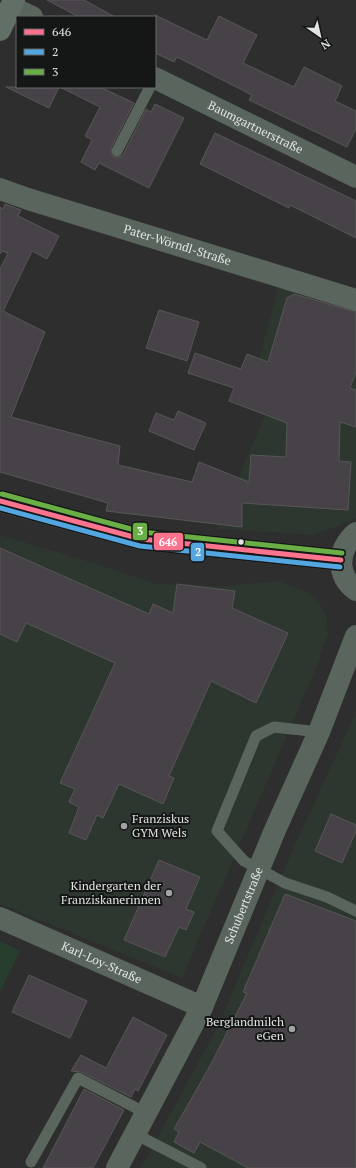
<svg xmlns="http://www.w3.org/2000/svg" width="356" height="1168" font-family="'PT Serif',serif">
  <rect width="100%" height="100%" fill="#2d2e2d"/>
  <path fill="#2e3630" d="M279,283L356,307V519L314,535L217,529L273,395L252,387Z
    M0,535L94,563L156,584L221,586L278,581L308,592L319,602L327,618L328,634L314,673L182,978L0,904Z
    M356,712V1168H141L218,1026L293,849Z"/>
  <path fill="#273e2f" d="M0,941L20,951L0,992Z"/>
  <path fill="#474247" stroke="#575757" d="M47,0H84L115,17H79Z
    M155,15L207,40L219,16L257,35L243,63L294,87L304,67L342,86L335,101L356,111V129L347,147L249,100L252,95L177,57L174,62L155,53Z
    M6,87H59L49,108Z
    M60,87H100L134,103L111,148V154L114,157H120L123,155L146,109L151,112L155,104L184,118L149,188L99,163L95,170L81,162L92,140L85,136L100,107Z
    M215,133L356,201V238L290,205L289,208L200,164Z
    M5,204L21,210L18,216L59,236L47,259L32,251L3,311L45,332L11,417L120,446L118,465L192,482L199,462L249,482L251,455L286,457L287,423L229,401L234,388L188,373L195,353L241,369L247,354L268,362L287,298L294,294L356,312V372L350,388L356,390V427L340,422L339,461L351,462L348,510L242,503V527L106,511L108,503L0,472V269L8,253L2,251L0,254V207L3,209Z
    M159,310L199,322L187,361L146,348Z
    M178,411L206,423L194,450L149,431L156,413L174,420Z
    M0,548L149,614L153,604L173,613L177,584L235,591L232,608L288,633L256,703L211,681L169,776L174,778L163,804L119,784L103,818L97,815L86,840L69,833L79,807L69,802L75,789L60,783L115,663L26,623L17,642L0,634Z
    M331,814L356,825V831L342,863L315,851Z
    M159,860L200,877L186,909L194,912L186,930L179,927L165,957L124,940Z
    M285,894L356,921V1168H248L200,1142L194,1153L174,1142L179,1132L174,1129L210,1066L247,993L243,992Z
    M29,975L87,1001L70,1038L12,1012Z
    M133,1017L167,1035L138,1091L135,1089L131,1097L81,1072L71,1071L81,1055L106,1068Z
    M84,1089L124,1110L93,1168H43Z"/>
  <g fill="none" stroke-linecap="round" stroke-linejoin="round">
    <path stroke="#5a655d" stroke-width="11" d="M117,151L150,87
      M319,732L274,727L256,736L217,831L244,861L285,883L327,897L356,911
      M135,1134L201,1168
      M31,1162L78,1078L146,1113"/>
    <g stroke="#5a655d" stroke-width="22">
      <path d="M11,7L32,17"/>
      <path id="s1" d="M155,78L356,177"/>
      <path id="s2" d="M0,189L28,199L356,300"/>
      <path id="s3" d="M0,918L202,1007"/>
    </g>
    <path stroke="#5a655d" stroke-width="22" id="s4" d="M117,1168L202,1007L275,830L319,732L356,636"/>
    <path stroke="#5b675f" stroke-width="22" d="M0,501L141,539L341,560
      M356,533C338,549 335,574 356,590"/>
    <path stroke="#616f66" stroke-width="22" d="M0,30L14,0"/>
    <defs>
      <path id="bus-1" d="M0,501L141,539L341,560"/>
      <path id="bus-2" d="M0,508L140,546L340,567"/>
      <path id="bus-3" d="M2,494L142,532L342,553"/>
    </defs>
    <use href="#bus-1" stroke="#151716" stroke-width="8"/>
    <use href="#bus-2" stroke="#151716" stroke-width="8"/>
    <use href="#bus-3" stroke="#151716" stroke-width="8"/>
    <use href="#bus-1" stroke="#fc738d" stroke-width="5"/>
    <use href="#bus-2" stroke="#53a6e0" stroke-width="5"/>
    <use href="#bus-3" stroke="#69af46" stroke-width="5"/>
  </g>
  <circle fill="#e1e4e2" stroke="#151716" stroke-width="1.5" cx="241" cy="542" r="3.5"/>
  <g fill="#a2a4a3" stroke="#151716" stroke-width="1.5">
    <circle cx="124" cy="826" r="4"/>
    <circle cx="169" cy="893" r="4"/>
    <circle cx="292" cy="1029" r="4"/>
  </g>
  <g text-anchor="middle" stroke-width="4" stroke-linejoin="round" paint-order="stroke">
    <g font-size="12" fill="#e1e4e2" stroke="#151716">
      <text dy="4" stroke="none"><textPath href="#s1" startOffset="112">Baumgartnerstraße</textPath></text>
      <text dy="4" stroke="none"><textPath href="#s2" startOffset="186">Pater-Wörndl-Straße</textPath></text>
      <text dy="4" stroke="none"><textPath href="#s4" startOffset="292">Schubertstraße</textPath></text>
      <text dy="4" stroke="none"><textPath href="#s3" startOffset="111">Karl-Loy-Straße</textPath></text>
    </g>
    <g font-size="12" fill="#e1e4e2" stroke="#151716" text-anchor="end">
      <text x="132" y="823" text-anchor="start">Franziskus<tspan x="132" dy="14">GYM Wels</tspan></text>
      <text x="161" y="890">Kindergarten der<tspan x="161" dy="14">Franziskanerinnen</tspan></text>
      <text x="284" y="1026">Berglandmilch<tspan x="284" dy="14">eGen</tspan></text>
    </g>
  </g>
  <g stroke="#151716" stroke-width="1.5">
    <rect x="132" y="522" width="16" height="19" rx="4" fill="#69af46"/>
    <rect x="153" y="532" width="31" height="19" rx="4" fill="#fc738d"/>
    <rect x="190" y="542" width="15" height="20" rx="4" fill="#53a6e0"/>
  </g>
  <g font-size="11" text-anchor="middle" font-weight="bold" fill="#fff">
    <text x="140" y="535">3</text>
    <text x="168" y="546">646</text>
    <text x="198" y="556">2</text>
  </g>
  <rect x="16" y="16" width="140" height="72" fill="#151716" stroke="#676968"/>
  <rect x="24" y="29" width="20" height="6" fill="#fc738d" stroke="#676968"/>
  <text x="52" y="36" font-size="12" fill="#e1e4e2">646</text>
  <rect x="24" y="49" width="20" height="6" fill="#53a6e0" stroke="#676968"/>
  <text x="52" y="56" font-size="12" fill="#e1e4e2">2</text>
  <rect x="24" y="69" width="20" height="6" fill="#69af46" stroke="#676968"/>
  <text x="52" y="76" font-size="12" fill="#e1e4e2">3</text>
  <g transform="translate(320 36) rotate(146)" stroke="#151716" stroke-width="3" paint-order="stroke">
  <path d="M0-3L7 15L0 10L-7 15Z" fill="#e1e4e2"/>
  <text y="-6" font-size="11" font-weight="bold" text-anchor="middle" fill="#e1e4e2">N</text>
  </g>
</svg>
